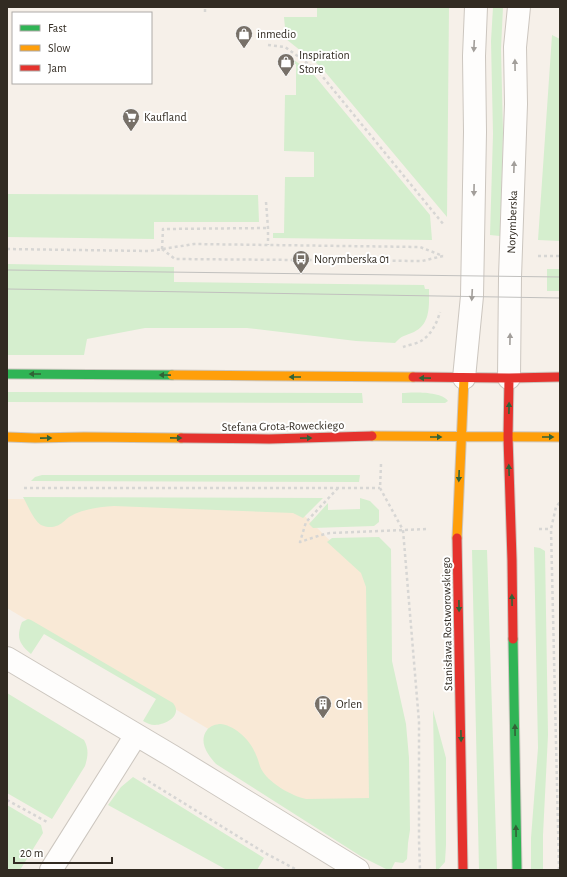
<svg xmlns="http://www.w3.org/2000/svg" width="567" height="877" font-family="'Alegreya Sans',sans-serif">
  <rect width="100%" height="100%" fill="#f6f0e9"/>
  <path fill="#f9e9d6" d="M7,499L288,500L370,579L374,807L364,840L256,778L255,757L7,608Z"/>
  <path fill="#d5eece" d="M317,7H449L447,217L321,67L286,39L284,17H317Z
    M493,7H503L501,49L503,133L500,236L490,235L493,134L491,41Z
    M552,35L560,39V241L538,240Z
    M285,53L314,75L430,215L432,240L273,238V233H284L285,177H314V152L284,151L285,95H296V64H285Z
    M7,194L258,195L259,222H154V239L7,237Z
    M7,264L174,267V282L424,285L425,289H429C429,305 431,324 414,332C405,336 402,335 395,343L356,341L247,328H145L87,339L84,355H7Z
    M547,269H560V291H547Z
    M7,392L362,393L363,403L7,402Z
    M402,393C412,392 442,391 448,401L445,403H402Z
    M42,475H360L359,482L31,481L35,477Z
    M23,497L323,498L303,518L293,513L114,506C99,507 82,509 69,517C65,520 61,525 56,526C52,528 45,527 41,525C34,521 27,504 23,497Z
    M360,498L370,501L379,510V522L374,526L313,528L309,524L328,503V510L360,509Z
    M379,537L391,549L392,661L406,724L409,758L410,830L408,843L407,859L403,863L395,862L391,870H388L362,857L216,764C208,755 198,742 207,730C210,726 216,724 221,724C236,726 251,741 256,755C259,761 259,766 263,772C271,784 292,796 306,799L369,798L366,587L361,573L327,542L332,538Z
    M534,547L540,548L545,551L548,735L543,835V870H531V838L538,748Z
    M472,550H487L497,870H479Z
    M28,619L31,620L173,703C183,715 166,725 155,725C150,725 147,723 143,721L156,699L44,634L31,654C19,644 16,637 22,622Z
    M7,693L84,740C89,749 88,756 85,766L52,819L7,793Z
    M433,710L446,758V845L445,862L438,870H436Z
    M133,777L264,858L257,870H227L108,805L121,787Z
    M7,805L41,825L43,833L20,870H7Z"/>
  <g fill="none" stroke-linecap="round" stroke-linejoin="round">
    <defs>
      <path id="street" d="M464,378L472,296L475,132L474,56L476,7
        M509,378L510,277L516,104L515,47L519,7
        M7,658L172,756L358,870
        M51,870L136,735"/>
      <path id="fast" d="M7,374L172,375
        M513,639L517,870"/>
      <path id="slow" d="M172,375L413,377
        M372,436L560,437
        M7,437L35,438L84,437L181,438
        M457,538L464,378"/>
      <path id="jam" d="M413,377L509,378L560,377
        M509,378L508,437L512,560L513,639
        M181,438L269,439L372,436
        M457,538L463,870"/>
    </defs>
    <use href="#street" stroke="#ccc6bf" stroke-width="24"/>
    <use href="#fast" stroke="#ccc6bf" stroke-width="11"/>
    <use href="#slow" stroke="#ccc6bf" stroke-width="11"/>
    <use href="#jam" stroke="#ccc6bf" stroke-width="11"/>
    <path stroke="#d7d6d4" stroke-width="2.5" stroke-dasharray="3 3" stroke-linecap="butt" d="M205,12V7
      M268,45L285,47L318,71L444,225
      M266,202L268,228V245
      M7,249L150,251L194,244L420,247L443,256
      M162,249L175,259L422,261L443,256
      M162,249L163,229L268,228
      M538,256H560
      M403,347C408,345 416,344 421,341C431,335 437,323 440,312
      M381,464L380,488L403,530L419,722V841L420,870
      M24,488H380
      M338,488L306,522L300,542L321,535L330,533L428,529
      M539,529H551
      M143,778L265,853L297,870
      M7,800L47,822
      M559,870L551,529L556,507L560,502"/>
    <use href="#street" stroke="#fefdfc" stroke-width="22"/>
    <use href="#fast" stroke="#30b455" stroke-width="9"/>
    <use href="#slow" stroke="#ff9f0a" stroke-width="9"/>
    <use href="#jam" stroke="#e5322d" stroke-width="9"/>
    <path stroke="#c1c0be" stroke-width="1" d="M7,270L560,277
      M7,289L560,298"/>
  </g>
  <defs><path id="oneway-solid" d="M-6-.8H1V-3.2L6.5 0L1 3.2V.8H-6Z"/></defs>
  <g fill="#a29e9a">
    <use href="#oneway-solid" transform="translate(474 46) rotate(93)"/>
    <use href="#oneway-solid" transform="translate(515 65) rotate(-91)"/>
    <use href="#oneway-solid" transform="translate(514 167) rotate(-88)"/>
    <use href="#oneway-solid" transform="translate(474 190) rotate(91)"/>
    <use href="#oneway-solid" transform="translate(472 295) rotate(93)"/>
    <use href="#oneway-solid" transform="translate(510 339) rotate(-89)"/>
  </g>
  <g fill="#316236">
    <use href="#oneway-solid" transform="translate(35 374) rotate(-180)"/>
    <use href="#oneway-solid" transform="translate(165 375) rotate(-179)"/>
    <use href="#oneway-solid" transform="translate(295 377) rotate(-180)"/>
    <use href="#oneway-solid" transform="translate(425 378) rotate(-179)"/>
    <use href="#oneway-solid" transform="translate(509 408) rotate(-89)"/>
    <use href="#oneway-solid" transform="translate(436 437)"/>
    <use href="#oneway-solid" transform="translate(548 437)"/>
    <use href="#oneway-solid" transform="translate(46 438) rotate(-1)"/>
    <use href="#oneway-solid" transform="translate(176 438) rotate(1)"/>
    <use href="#oneway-solid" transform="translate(306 438) rotate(-1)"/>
    <use href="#oneway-solid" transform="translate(509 470) rotate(-92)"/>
    <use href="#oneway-solid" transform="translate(459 476) rotate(92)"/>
    <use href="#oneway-solid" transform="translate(512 600) rotate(-91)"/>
    <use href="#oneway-solid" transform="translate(459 606) rotate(89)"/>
    <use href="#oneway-solid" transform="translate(515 730) rotate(-91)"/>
    <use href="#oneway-solid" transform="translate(461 736) rotate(89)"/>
    <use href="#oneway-solid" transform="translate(516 831) rotate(-91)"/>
  </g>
  <defs>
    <symbol id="shop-pin" viewBox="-11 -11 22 30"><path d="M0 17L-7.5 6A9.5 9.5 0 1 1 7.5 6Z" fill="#777068" stroke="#fff"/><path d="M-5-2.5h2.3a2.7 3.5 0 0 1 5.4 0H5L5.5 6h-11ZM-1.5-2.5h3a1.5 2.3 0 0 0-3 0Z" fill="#fff"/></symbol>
    <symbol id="supermarket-pin" viewBox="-11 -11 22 30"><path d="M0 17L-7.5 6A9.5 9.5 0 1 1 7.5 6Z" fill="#777068" stroke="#fff"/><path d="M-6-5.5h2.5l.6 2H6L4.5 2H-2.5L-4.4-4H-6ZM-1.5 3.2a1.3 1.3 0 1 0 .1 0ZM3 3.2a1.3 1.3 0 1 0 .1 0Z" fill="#fff"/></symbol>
    <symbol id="bus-pin" viewBox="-11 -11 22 30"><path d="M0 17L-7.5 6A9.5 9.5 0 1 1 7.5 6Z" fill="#777068" stroke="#fff"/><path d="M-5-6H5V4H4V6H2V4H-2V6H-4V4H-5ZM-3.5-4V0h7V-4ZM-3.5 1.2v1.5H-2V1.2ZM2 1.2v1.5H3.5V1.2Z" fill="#fff"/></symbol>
    <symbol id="building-pin" viewBox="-11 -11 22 30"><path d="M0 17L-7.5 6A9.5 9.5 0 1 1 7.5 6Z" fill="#777068" stroke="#fff"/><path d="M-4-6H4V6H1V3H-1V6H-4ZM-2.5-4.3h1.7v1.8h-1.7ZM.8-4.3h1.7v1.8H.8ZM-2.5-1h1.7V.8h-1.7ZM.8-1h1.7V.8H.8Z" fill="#fff"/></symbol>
  </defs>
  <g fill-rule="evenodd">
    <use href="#shop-pin" x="234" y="24" width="20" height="27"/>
    <use href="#shop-pin" x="276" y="52" width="20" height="27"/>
    <use href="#supermarket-pin" x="121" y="107" width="20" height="27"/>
    <use href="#bus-pin" x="291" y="249" width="20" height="27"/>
    <use href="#building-pin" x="313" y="694" width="20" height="27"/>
  </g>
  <g text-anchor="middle" stroke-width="4" stroke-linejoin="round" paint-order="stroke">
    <g font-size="12" fill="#322b22" stroke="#fff" text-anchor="start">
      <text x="257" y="38">inmedio</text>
      <text x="299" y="59">Inspiration<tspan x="299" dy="14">Store</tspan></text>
      <text x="144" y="121">Kaufland</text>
      <text x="314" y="263">Norymberska 01</text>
      <text x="336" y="708">Orlen</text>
    </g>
    <g font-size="12" fill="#322b22" stroke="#fff">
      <text transform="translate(512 222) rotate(-88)" y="4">Norymberska</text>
      <text transform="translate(283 426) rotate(-1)" y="4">Stefana Grota-Roweckiego</text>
      <text transform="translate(447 624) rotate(-91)" y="4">Stanisława Rostworowskiego</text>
    </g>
  </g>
  <rect width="567" height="877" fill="none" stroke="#322b22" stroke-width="16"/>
  <rect x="12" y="12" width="140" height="72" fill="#ffffff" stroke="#adaaa7"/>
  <rect x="20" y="25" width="20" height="6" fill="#30b455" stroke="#adaaa7"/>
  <text x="48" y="32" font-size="12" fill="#322b22">Fast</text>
  <rect x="20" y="45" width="20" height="6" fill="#ff9f0a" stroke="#adaaa7"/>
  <text x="48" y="52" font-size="12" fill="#322b22">Slow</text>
  <rect x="20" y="65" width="20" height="6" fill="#e5322d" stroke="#adaaa7"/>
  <text x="48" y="72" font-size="12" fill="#322b22">Jam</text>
  <path d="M14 857v6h98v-6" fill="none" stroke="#322b22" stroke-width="2"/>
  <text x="20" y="857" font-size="12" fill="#322b22" stroke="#ffffff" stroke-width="3" paint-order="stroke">20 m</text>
</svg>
